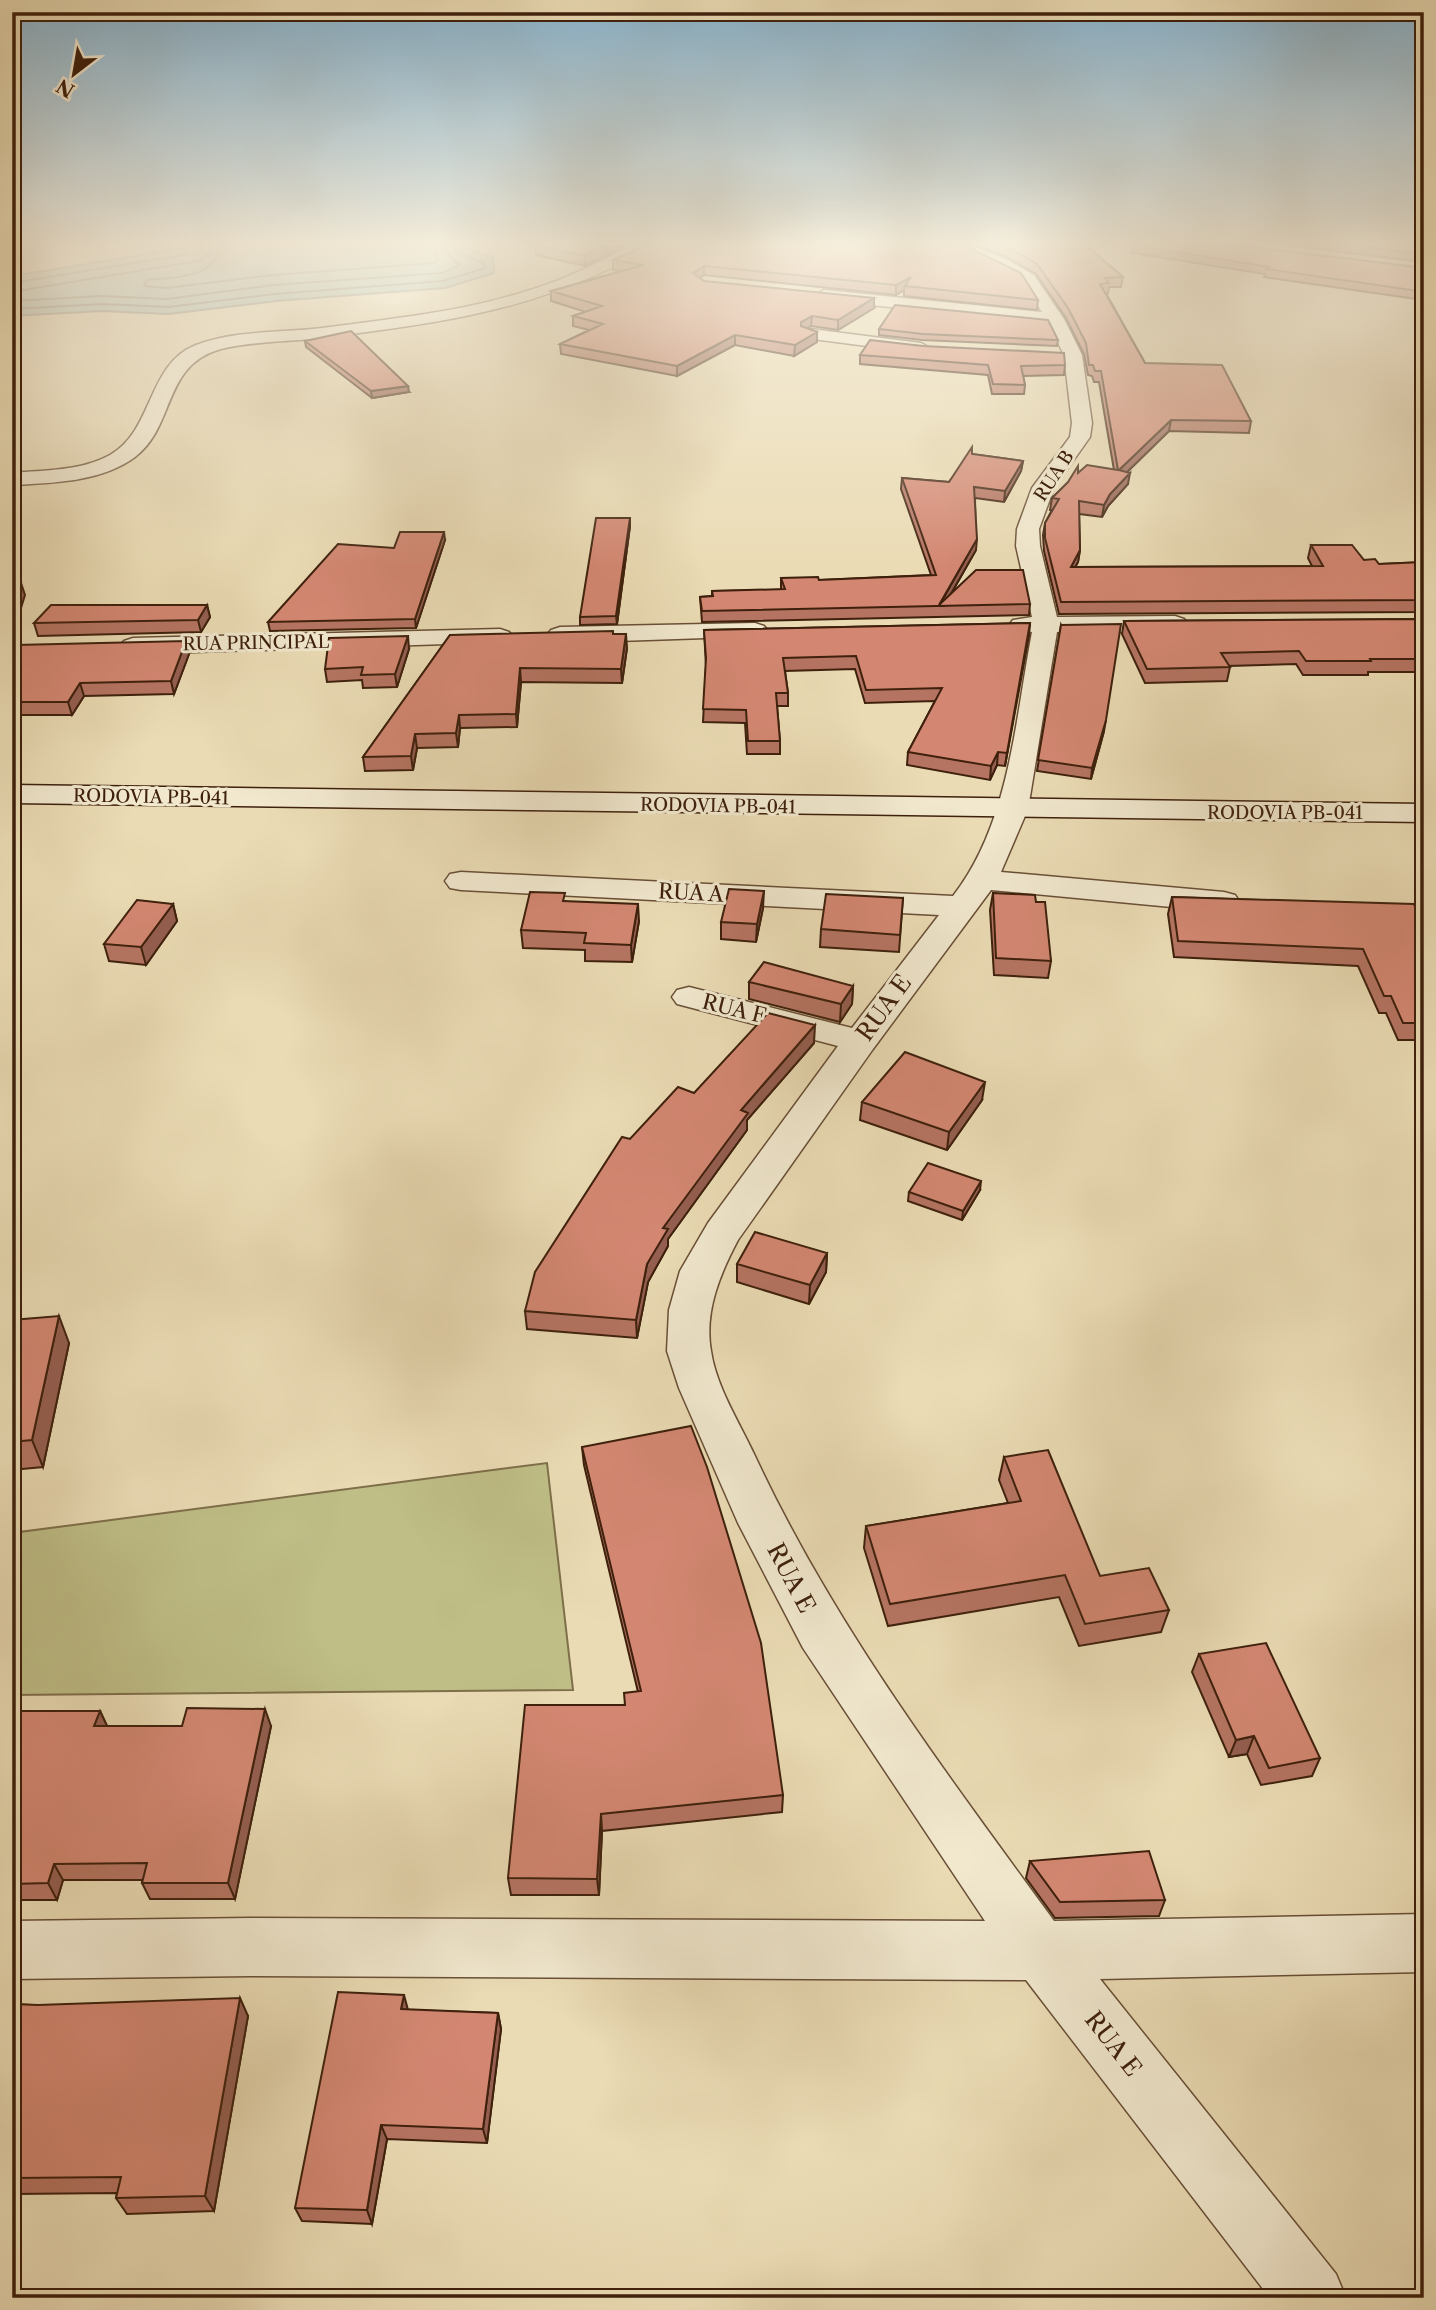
<svg xmlns="http://www.w3.org/2000/svg" width="1436" height="2310" font-family="'Libre Caslon Text',serif">
  <rect width="100%" height="100%" fill="#eadbb4"/>
  <filter id="stains"><feTurbulence type="fractalNoise" baseFrequency=".00286" numOctaves="4"/><feColorMatrix values="0 0 0 0 .2 0 0 0 0 .09 0 0 0 0 .02 0 0 0 .5 -.17"/></filter>
  <radialGradient id="worn" r=".72"><stop offset=".6" stop-color="#630" stop-opacity="0"/><stop offset="1" stop-color="#630" stop-opacity=".3"/></radialGradient>
  <path fill="#bfbe87" stroke="#7e6f4a" stroke-width="2" d="M547,1463L573,1690L12,1695V1533Z"/>
  <path fill="#98bab3" stroke="#747c70" stroke-width="2" d="M215,243H453L493,258L494,273L445,288L276,301L168,314L102,311L12,316V276Z"/>
  <g fill="none" stroke-linecap="round" stroke-linejoin="round">
    <path stroke="#6b6d60" stroke-width="2" d="M222,243C215,279 177,277 147,280L144,286L167,288L273,275L435,263L438,259L434,243
      M12,283L196,253L202,249L203,243
      M12,292L198,261L208,255L212,243
      M12,301L101,296L167,299L274,285L442,273L460,265L447,254L445,243
      M12,309L102,304L168,307L275,294L443,281L485,268L484,263L456,251L454,243"/>
    <defs>
      <path id="minor" d="M636,243H655C643,256 620,264 604,271C516,314 417,326 321,338C288,342 253,341 221,349C162,365 176,426 135,457C101,482 53,483 12,485V473C45,470 81,471 110,455C154,430 147,364 196,345C236,330 280,333 322,328C391,319 463,312 530,290C567,279 602,261 636,243Z
        M945,243H965L1004,258L1034,275L1064,319L1082,355L1092,423L1090,437L1054,488L1039,529L1040,546L1057,617L1175,616L1184,619L1188,624L1184,629L1175,632H1057L1028,809L1001,872L1224,892L1235,895L1240,902L1235,909L1224,912L991,890L873,1049L738,1240C720,1274 704,1312 711,1351C716,1386 739,1422 754,1454C833,1624 944,1770 1054,1921L1424,1914V1972L1100,1979L1336,2274L1346,2298H1270L1026,1980L251,1976L12,1979V1921L251,1918L985,1921L803,1648L738,1523L679,1388L667,1351L669,1310L680,1271L708,1223L838,1046L677,1004L672,997L677,990L689,987L852,1028L939,915L461,890L450,888L445,881L450,874L461,872L953,896C1010,823 1015,720 1032,632L1013,630L1009,625L1013,620L1032,617L1016,546L1017,529L1032,488L1070,437L1072,423L1064,355L1049,324L824,300L816,295L824,290L1042,312L1022,281Z
        M1212,243C1230,242 1281,239 1294,251L1286,256L1220,248Z
        M811,329L921,343L930,348L921,353L805,338L802,334L805,330Z
        M755,623L764,626L768,631L764,636L560,643L551,640L547,635L551,630L560,627Z
        M500,629L509,632L513,637L509,642L133,654L124,651L120,646L124,641L133,638Z"/>
      <path id="secondary" d="M12,785L1424,804V822L12,803Z"/>
    </defs>
    <use href="#minor" stroke="#694f36" stroke-width="3"/>
    <use href="#secondary" stroke="#3e200c" stroke-width="3"/>
    <use href="#minor" fill="#f1e8ce" fill-rule="evenodd"/>
    <use href="#secondary" fill="#f1e8ce" fill-rule="evenodd"/>
  </g>
  <path fill="#b57462" stroke="#3e200c" stroke-width="2" d="M631,243L585,266L536,255L535,245Z
    M971,243H1083L1123,277L1121,287H1109L1108,293H1106L1145,363L1251,421L1249,433L1169,431L1127,472L1128,484L1108,506L1102,517L1079,514L1080,550L1078,562L1075,567L1312,566L1308,558L1311,545L1379,564L1424,562V612L1059,614L1044,551L1043,535L1045,523L1052,510H1050L1052,498L1078,473L1114,470L1099,382H1094L1092,376L1088,375L1084,354L1066,318L1036,274L1005,256Z
    M1269,243H1364L1412,245L1424,243V262Z
    M646,245L1038,300L1037,310L904,296V290L896,295L704,275L700,278L704,281L874,308L838,330L811,326L807,328L817,332V342L794,356L735,345L677,376L561,354L560,344L589,330L573,326V316L586,312L551,301V291L622,271L613,270V260Z
    M1134,245L1424,268V296L1416,299L1264,277L1265,274L1132,253Z
    M879,329L1058,340L1057,346L922,340L879,335Z
    M305,341L409,392L372,398L306,347Z
    M860,355L1065,365L1064,375L1023,376L1025,385L1024,394H992L988,375L860,364Z
    M972,454L1023,461L1021,471L1004,502L975,498L976,550L951,594L1030,604L1029,615L702,622L700,597L712,596V591L781,590V578L819,580L931,575L901,489L902,478L949,482Z
    M630,518V526L617,624L580,625V617Z
    M445,540L416,628L270,631L268,622L394,548Z
    M207,605L210,617L201,632L38,636L34,623Z
    M1424,619V667L1422,672H1368V675H1303L1296,664L1229,666L1230,667L1227,681L1145,683L1122,634L1124,621Z
    M1030,623L1005,766L997,765L990,780L907,765L908,752L935,701L865,703L855,669L785,671L788,693V706H777L780,741V754H747L745,723L703,722L706,666L704,630Z
    M1061,625L1104,731L1091,779L1037,771Z
    M613,634L627,648L622,683L521,682L517,727L460,728L458,747L417,748L413,770L365,771L363,757L450,635Z
    M12,648L189,654L174,694L84,696L72,715H12Z
    M409,649L397,687L363,688L362,680L327,682L325,669Z
    M993,893L1036,902L1051,961L1048,978L994,975L990,910Z
    M1172,897L1424,906V1040H1398L1386,1013H1379L1358,966L1174,957L1168,914Z
    M903,898L899,952L820,947L821,929Z
    M565,901L639,921L632,962L585,961V950L523,948L521,930Z
    M173,904L177,921L146,965L109,961L104,944Z
    M763,908L756,942L721,939V922Z
    M749,982L853,986L852,1004L840,1022L749,999Z
    M814,1043L747,1120V1130L668,1239V1246L648,1282L637,1338L527,1329L525,1311L630,1139L694,1093Z
    M982,1100L947,1150L860,1120L862,1102Z
    M980,1190L962,1220L908,1201L909,1192Z
    M827,1253L826,1272L809,1304L737,1282V1264Z
    M12,1320L69,1343L43,1467L12,1470Z
    M582,1447L783,1795L782,1812L602,1831L599,1895H511L508,1878L624,1705L638,1692L584,1465Z
    M1004,1457L1100,1576L1169,1610L1161,1632L1079,1646L1059,1597L888,1626L864,1548L866,1526L1008,1503L999,1480Z
    M1199,1654L1320,1758L1312,1776L1261,1785L1247,1754L1229,1757L1192,1672Z
    M100,1711L107,1726H271L235,1899H150L142,1883V1880H63L57,1900H12V1727Z
    M1030,1861L1165,1900L1159,1916L1055,1918L1026,1878Z
    M12,2004L248,2016L214,2211L127,2214L116,2198L117,2193L13,2194Z
    M408,2010L498,2013L501,2029L487,2143L387,2139L372,2224L302,2221L295,2208Z
    M1424,2244V2256L1419,2250Z"/>
  <path fill="#945e50" stroke="#3e200c" stroke-width="2" d="M612,243H631L585,266V256Z
    M704,266V275L694,282L693,273Z
    M911,277L905,286L904,290L896,295V285Z
    M1424,288V296L1416,299L1418,291Z
    M874,298V308L838,330V320Z
    M812,316L811,326L801,332V322Z
    M817,332V342L794,356L795,345Z
    M735,335V345L677,376V366Z
    M408,386L409,392L372,398L371,391Z
    M1171,420L1169,431L1117,482L1119,470Z
    M1023,461L1021,471L1004,502L1005,491Z
    M1130,473L1128,484L1108,506L1102,517L1104,505L1110,494Z
    M630,518V526L617,624L616,616Z
    M444,532L445,540L416,628L415,619Z
    M977,539L976,550L944,606H939Z
    M1080,550L1078,562L1069,579L1071,567Z
    M21,583L25,595L12,637V614Z
    M207,605L210,617L201,632L198,620Z
    M1030,623L1029,636L1005,766L1007,753Z
    M626,634L627,648L622,683L621,669Z
    M408,636L409,649L397,687L395,674Z
    M186,641L189,654L174,694L171,681Z
    M520,668L521,682L517,727L516,714Z
    M80,683L84,696L72,715L68,702Z
    M459,715L460,728L458,747L456,733Z
    M1106,720L1104,731L1091,779L1092,768Z
    M415,734L417,748L413,770L411,756Z
    M998,752L997,765L990,780L991,766Z
    M764,891L763,908L756,942L757,924Z
    M173,904L177,921L146,965L141,947Z
    M638,904L639,921L632,962L631,945Z
    M853,986L852,1004L840,1022L841,1004Z
    M815,1025L814,1043L747,1120V1130L668,1239V1246L648,1282L637,1338L636,1320L647,1264L663,1228L741,1110Z
    M985,1082L982,1100L947,1150L949,1132Z
    M981,1181L980,1190L962,1220L963,1211Z
    M827,1253L826,1272L809,1304L810,1285Z
    M59,1316L69,1343L43,1467L32,1440Z
    M265,1709L271,1726L235,1899L228,1883Z
    M100,1711L108,1728L94,1726Z
    M1254,1736L1247,1754L1229,1757L1236,1740Z
    M601,1814L602,1831L599,1895L597,1879Z
    M54,1864L63,1880L57,1900L48,1883Z
    M404,1995L408,2010L401,2009Z
    M240,1998L248,2016L214,2211L205,2196Z
    M498,2013L501,2029L487,2143L483,2129Z
    M381,2125L387,2139L372,2224L367,2210Z"/>
  <path fill="#d38772" stroke="#3e200c" stroke-width="2" d="M544,243H612L585,256L535,245Z
    M647,243H959L1021,273L1038,300L905,286L911,277L896,285L704,266L693,273L704,281L874,298L838,320L812,316L801,322V326L817,332L795,345L735,335L677,366L560,344L603,324L573,316L602,306L551,291L644,265L613,260L646,245Z
    M996,243H1083L1123,277L1105,278L1109,283L1100,284L1145,363L1222,365L1251,421L1171,420L1119,470L1130,473L1110,494L1104,505L1079,501L1080,550L1071,567L1323,566L1311,545H1352L1364,560L1375,559L1379,564L1424,562V600L1061,602L1045,538V523L1059,499L1052,498L1068,482L1078,466V473L1087,465L1118,470L1101,371H1095L1093,365H1089L1086,343L1068,308L1037,264L1006,246Z
    M1141,243H1221L1424,268V288L1418,291L1266,269L1269,267L1134,245Z
    M1332,243H1364L1369,244L1372,243H1401L1412,245L1424,243V254Z
    M895,305L1048,320L1058,340L923,334L879,329Z
    M351,331L408,386L371,391L305,341Z
    M870,340L923,346L1064,353L1065,365L1021,366L1025,385L993,384L988,365L860,355Z
    M972,447V454L1023,461L1005,491L974,487L977,539L939,605L976,570H1023L1030,604L702,611L700,597L713,596L712,591L785,589L781,578L818,577L819,580L936,575L902,478L949,482Z
    M596,518H630L616,616L580,617Z
    M400,532H444L415,619L268,622L338,544L394,548Z
    M12,583H21L12,614Z
    M51,605H207L198,620L34,623Z
    M1424,619V654H1423L1424,659H1370L1371,661H1306L1299,651L1221,653L1230,667L1147,669L1124,621Z
    M1030,623L1007,753L998,752L991,766L908,752L942,688L866,690L856,656L783,658L788,693H776L780,741H748L746,710L703,709L706,658L704,630Z
    M1121,624L1106,720L1092,768L1038,760L1061,625Z
    M613,631V634H626L621,669L520,668L516,714L459,715L456,733L415,734L411,756L363,757L450,635Z
    M408,636L395,674L361,675L363,667L325,669L329,638Z
    M186,641L171,681L80,683L68,702H12V648L15,645Z
    M729,889L764,891L757,924L721,922Z
    M530,892L565,893L563,901L638,904L631,945L584,943L586,933L521,930Z
    M993,893L1035,895L1036,902H1045L1051,961L996,958Z
    M826,894L903,898L900,935L821,929Z
    M1172,897L1414,904L1415,907L1424,906V1023H1403L1391,996H1384L1363,949L1178,941Z
    M137,900L173,904L141,947L104,944Z
    M764,962L853,986L841,1004L749,982Z
    M768,1013L815,1025L741,1110L748,1113L663,1228L668,1229L647,1264L636,1320L525,1311L535,1272L622,1137L630,1139L678,1087L694,1093Z
    M905,1052L985,1082L949,1132L862,1102Z
    M928,1163L981,1181L963,1211L909,1192Z
    M755,1232L827,1253L810,1285L737,1264Z
    M59,1316L32,1440L12,1442V1320Z
    M691,1426L707,1467L761,1643L783,1795L601,1814L597,1879L508,1878L525,1705H625L624,1693L641,1691L582,1447Z
    M1048,1450L1100,1576L1149,1568L1169,1610L1085,1624L1065,1575L890,1604L866,1526L1021,1501L1004,1457Z
    M1266,1643L1320,1758L1269,1768L1254,1736L1236,1740L1199,1654Z
    M187,1708L265,1709L228,1883H142L147,1863L54,1864L48,1883L12,1884V1727L18,1711H100L94,1726H182Z
    M1149,1851L1165,1900L1060,1902L1030,1861Z
    M338,1992L404,1995L401,2009L498,2013L483,2129L381,2125L367,2210L295,2208Z
    M240,1998L205,2196L116,2198L121,2177L12,2178V2004L38,2005Z"/>
  <linearGradient id="sky" x2="0" y2="1"><stop stop-color="#88b6d3"/><stop offset="0.43" stop-color="#f6efdd"/><stop offset="1" stop-color="#f6efdd" stop-opacity="0"/></linearGradient>
  <rect width="1436" height="566" fill="url(#sky)"/>
  <g text-anchor="middle" stroke-width="6" stroke-linejoin="round" paint-order="stroke">
    <g font-size="18" fill="#3e200c" stroke="#f1e8ce">
      <text transform="translate(1054 476) rotate(-57)" y="6">RUA B</text>
      <text transform="translate(256 643) rotate(-1)" y="6">RUA PRINCIPAL</text>
      <text transform="translate(151 797) rotate(1)" y="6">RODOVIA PB-041</text>
      <text transform="translate(718 806) rotate(1)" y="6">RODOVIA PB-041</text>
      <text x="1285" y="819">RODOVIA PB-041</text>
    </g>
    <g font-size="21" fill="#3e200c" stroke="#f1e8ce">
      <text transform="translate(691 893) rotate(3)" y="7">RUA A</text>
      <text transform="translate(734 1009) rotate(14)" y="7">RUA F</text>
    </g>
    <g font-size="24" fill="#3e200c" stroke="#f1e8ce">
      <text transform="translate(884 1008) rotate(-54)" y="8">RUA E</text>
      <text transform="translate(791 1578) rotate(62)" y="8">RUA E</text>
      <text transform="translate(1113 2044) rotate(52)" y="8">RUA E</text>
    </g>
  </g>
  <rect width="1436" height="2310" fill="none" stroke="#eadbb4" stroke-width="42"/>
  <rect x="14" y="14" width="1408" height="2282" fill="none" stroke="#3e200c" stroke-width="3.5"/>
  <rect x="21" y="21" width="1394" height="2268" fill="none" stroke="#3e200c" stroke-width="2"/>
  <g transform="translate(74 74) rotate(211)" stroke="#f1e8ce" stroke-width="5" paint-order="stroke">
  <path d="M0-5L12 26L0 18L-12 26Z" fill="#3e200c"/>
  <text y="-10" font-size="19" font-weight="bold" text-anchor="middle" fill="#3e200c">N</text>
  </g>
  <rect width="100%" height="100%" filter="url(#stains)"/>
  <rect width="100%" height="100%" fill="url(#worn)"/>
</svg>
